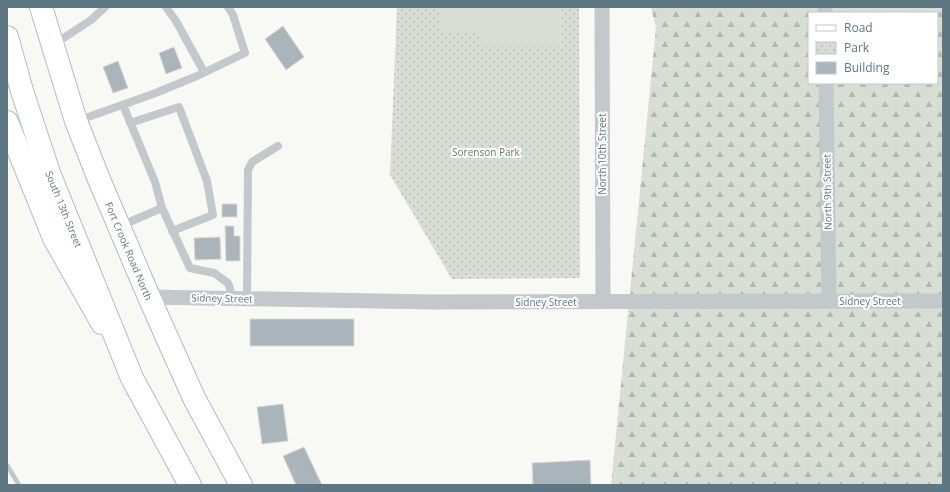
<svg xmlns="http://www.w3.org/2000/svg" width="950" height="492" font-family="'Open Sans',sans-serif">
  <defs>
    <pattern id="forest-firs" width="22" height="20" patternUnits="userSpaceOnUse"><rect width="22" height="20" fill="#d8ded3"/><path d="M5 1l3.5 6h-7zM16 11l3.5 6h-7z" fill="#b2b9b1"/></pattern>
    <pattern id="park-dots" width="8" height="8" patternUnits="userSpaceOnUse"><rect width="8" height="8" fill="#d8ded3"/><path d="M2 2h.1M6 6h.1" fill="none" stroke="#b2b9b1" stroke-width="1.8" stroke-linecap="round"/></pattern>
  </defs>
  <rect width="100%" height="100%" fill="#f8f8f4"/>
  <path fill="url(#forest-firs)" fill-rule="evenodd" d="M651,7H943V485H611L656,28ZM809,13H937V83H809Z"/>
  <path fill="url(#park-dots)" d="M397,7H579L580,278L452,279L390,175Z"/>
  <path fill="#d8ded3" d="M440,7H562V46H480V33H440Z"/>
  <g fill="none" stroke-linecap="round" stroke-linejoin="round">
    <path stroke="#bac9cd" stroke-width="4.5" d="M7,465L19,485"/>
  </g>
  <path fill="#a9b5ba" stroke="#d9d9d7" d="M283,26L304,57L286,70L265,39Z
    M174,47L182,68L166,74L159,53Z
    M118,61L128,88L113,93L103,67Z
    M222,204H237V217H222Z
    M225,226H234V236H240V261H226Z
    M220,237L221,259L195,260L194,238Z
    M250,319H354V346H250Z
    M283,404L288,441L262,444L257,407Z
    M304,447L322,485H296L283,456Z
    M590,460L591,485H533L532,463Z"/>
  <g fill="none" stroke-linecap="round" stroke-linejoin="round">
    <defs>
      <path id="secondary" d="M7,122L54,238L102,323"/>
      <path id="primary" d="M41,7L76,121L98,177L149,297L194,398L241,485
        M7,37L22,91L49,173L132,378L190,485"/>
    </defs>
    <use href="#secondary" stroke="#b4bcc0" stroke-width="24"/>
    <use href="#primary" stroke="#b5bbbf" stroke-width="24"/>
    <path stroke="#c2c8cb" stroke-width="8" d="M166,7L176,21L204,72
      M53,45L91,20L105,7
      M123,105L155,182L162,208
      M77,121L153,94L197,76L245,53L233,15L228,7
      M130,123L179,107L207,181L213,215L172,231
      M120,226L162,208L190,268L214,273L228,283L233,298
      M247,298L248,170L252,162L278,146"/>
    <path stroke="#c2c8cb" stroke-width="15" d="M602,7L603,302
      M825,7V13
      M826,83L829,301
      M149,297L433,302L943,301"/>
    <use href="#secondary" stroke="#fff" stroke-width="22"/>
    <use href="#primary" stroke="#fff" stroke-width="22"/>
  </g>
  <g text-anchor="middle" stroke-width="4" stroke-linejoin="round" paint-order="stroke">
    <g font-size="10" fill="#667a5f" stroke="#fff">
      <text x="486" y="156">Sorenson Park</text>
    </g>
    <g font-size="10" fill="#5f7683" stroke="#fff">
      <text transform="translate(602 154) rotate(-90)" y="4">North 10th Street</text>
      <text transform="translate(827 192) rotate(-91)" y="4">North 9th Street</text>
      <text transform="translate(64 209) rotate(68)" y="4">South 13th Street</text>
      <text transform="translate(129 251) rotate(67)" y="4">Fort Crook Road North</text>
      <text transform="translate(222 298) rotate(1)" y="4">Sidney Street</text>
      <text x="870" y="305">Sidney Street</text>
      <text x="546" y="306">Sidney Street</text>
    </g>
  </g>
  <rect width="950" height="492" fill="none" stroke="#5f7683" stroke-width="16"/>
  <rect x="808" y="12" width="130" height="72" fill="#ffffff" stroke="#bfc8cd"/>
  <rect x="816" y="25" width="20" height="6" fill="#ffffff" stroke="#bfc8cd"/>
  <text x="844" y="32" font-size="12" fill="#5f7683">Road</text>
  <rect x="816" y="42" width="20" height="12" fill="url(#park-dots)" stroke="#bfc8cd"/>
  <text x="844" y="52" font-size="12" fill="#5f7683">Park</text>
  <rect x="816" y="62" width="20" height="12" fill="#a9b5ba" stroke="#bfc8cd"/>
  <text x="844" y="72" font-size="12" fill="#5f7683">Building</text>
</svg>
